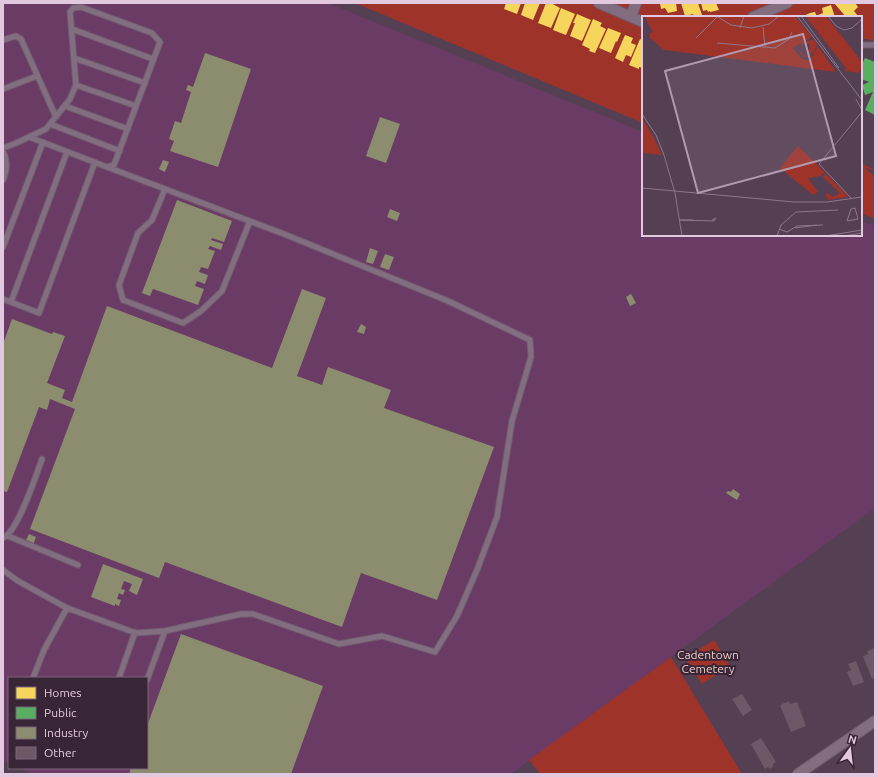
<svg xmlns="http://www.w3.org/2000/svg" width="878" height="777" font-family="Ubuntu,sans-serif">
  <rect width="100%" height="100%" fill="#553f53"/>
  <path fill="#6a3c65" d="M3,3H328L643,132V235H861V221L875,226V508L511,774H34L19,768H147V678H9V764L3,761Z"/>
  <path fill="#9e3329" d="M355,3H875V39L874,42L868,39H861V17H643V123Z
    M861,163L875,170L865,168L875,177V219L861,213Z
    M714,640L730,666L702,684L685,658Z
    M671,657L742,774H540L529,760Z"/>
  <path fill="#f6d55c" d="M506,3H521L517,14L504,9Z
    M525,3H540L533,20L521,15Z
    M546,3H551L560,8L551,28L538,23Z
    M660,3H676L677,11L668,13L665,8L661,9Z
    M681,3H698L702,15L697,17H694L693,14L685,16Z
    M701,3H716L719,10L710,12V11L708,12L707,10L703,11Z
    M834,3H855L858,7L854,11L858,16L846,17Z
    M831,5L835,17H819L818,15L823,13L822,8Z
    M561,8L575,14L566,35L553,30Z
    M815,12L817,17H801L810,13Z
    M577,14L591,20L582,41L570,36L575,23H573Z
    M593,19L602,23L600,26L606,29L595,53L589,51L590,49L582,45Z
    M608,28L621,33L617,42L616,41L611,53L599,48Z
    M625,35L633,38L631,43L636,45L631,57L626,55L623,62L615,58Z
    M640,39L643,41V68L639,67V69L629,65Z"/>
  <path fill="#5aae61" d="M865,58L875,62V115L865,110L873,92L865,95L862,85L869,82L861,79V66Z"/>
  <path fill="#8c8c6e" d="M205,53L251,69L218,167L170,151L174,141L169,139L175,121L181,123L191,92L186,90L188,85L193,87Z
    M380,117L400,124L386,163L366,156Z
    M163,160L169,162L165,172L159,169Z
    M177,200L232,221L224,242L212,238L211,240L223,244L221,250L210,246L208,249L215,251L208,269L201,267L199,272L208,275L205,284L197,281L195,286L204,289L198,305L153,289L150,296L142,293Z
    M390,209L400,213L397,221L387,217Z
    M370,248L378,251L373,264L366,262Z
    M385,254L394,257L389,270L380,267Z
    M302,289L326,298L297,376L322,385L328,367L391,390L384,408L494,447L437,600L361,573L342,627L165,562L159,578L30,529L75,409L50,399L47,410L39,407L7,492L3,491V344L12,319L52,334L53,332L65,336L47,383L65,390L62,398L72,402L107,306L272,368Z
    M631,294L636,303L630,306L626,297Z
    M361,324L366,327L364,334L357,332Z
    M733,489L740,494L737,500L726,493L728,491L731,492Z
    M29,534L36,537L33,545L25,542Z
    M103,564L143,579L137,595L129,591L132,584L124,581L121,589L125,590L123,595L119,593L117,599L121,600L119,606L115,604V606L91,597Z
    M181,634L323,686L291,774H129L131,768H147V726Z"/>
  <path fill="#6c5866" d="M875,648V678L872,679L863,656L868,654L867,651Z
    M856,661L864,682L853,686L847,672L851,670L848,664Z
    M742,694L752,710L743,716L732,699Z
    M789,701L790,704L797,702L806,726L791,732L780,705Z
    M761,738L776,762L773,764V767L770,769L768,767L765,769L751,744Z"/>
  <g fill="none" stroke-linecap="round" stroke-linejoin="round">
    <defs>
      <path id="lane" d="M72,29L153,59
        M3,40L16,36L21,39L56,117
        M861,45H875
        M74,58L145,83
        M76,85L136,106
        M3,89L37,76
        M65,106L128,129
        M50,124L120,151
        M3,148L14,144L46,129L70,99L76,85L70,12L73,8L81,7L152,33L160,42L114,165L107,167L29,137
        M3,151C8,162 7,170 3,180
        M165,189L152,220L138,233L119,285L123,300L183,323L201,311L222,291L250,221
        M3,247L43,142
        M3,299L39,313L95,162
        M11,302L67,152
        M8,536L78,565
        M3,538C18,532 36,475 42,459
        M3,570L18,581L67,608L136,633L165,631L241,614H253L339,644L382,636L435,652L457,616L477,570L497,517L512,421L531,357L530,340L448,301L284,234L107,167
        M33,678L44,650L67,608
        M119,678L135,632
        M147,680L165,631"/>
      <path id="street" d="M599,3L643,22
        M631,16L636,3
        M753,17L787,3
        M798,774L875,721"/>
    </defs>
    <use href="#lane" stroke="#705c6d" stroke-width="7"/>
    <use href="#street" stroke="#705c6d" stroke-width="12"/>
    <use href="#lane" stroke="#826e80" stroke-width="5"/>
    <use href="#street" stroke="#826e80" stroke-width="10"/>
  </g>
  <g text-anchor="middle" stroke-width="4" stroke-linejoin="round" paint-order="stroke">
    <g font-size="12" fill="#edccc6" stroke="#382536">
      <text x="708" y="659">Cadentown<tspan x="708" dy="14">Cemetery</tspan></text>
    </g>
  </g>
  <g transform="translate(642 16)">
    <rect width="220" height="220" fill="#553f53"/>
    <path d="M2,0H153L170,21L151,32L160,43L169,45V41H161L154,31L162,39L170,41L176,30L194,56L22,34L8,22V17L11,16ZM163,0H184L220,46V54H217V57L203,55L204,52ZM171,23L175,28L171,38L166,37L168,28H161L160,32L159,28ZM0,102L11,120L20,139L0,137ZM156,130L183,156L179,160L166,162L176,176L171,179L138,152ZM184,158L205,179V181L186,184L183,179L186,177L190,181L198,177L181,161Z" fill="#9e3329"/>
    <path fill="none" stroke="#8e768b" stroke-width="1" d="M155,0L220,84M159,0L197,52M186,0L194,10L202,14L210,12L220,3M76,1L89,9L110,12L127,8L137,0M121,11L123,31M98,12L102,0M54,22L76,0M75,27L133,32L147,23L150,16M214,83L220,94M0,98L14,119L22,139L33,177L40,220M0,172L152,186H185L220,181M209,182L177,148L220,96M213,192L216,203L205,205L209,193ZM38,204L72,205L74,202L70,204M38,204H51M153,212L175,209M137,213L145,216L155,210L181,209M135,220L139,209L154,196L196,194M183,220L220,214M202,220L220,217"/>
    <path fill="#b199ae" fill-opacity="0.15" stroke="#b199ae" stroke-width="2" d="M161,18L194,140L56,177L23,55Z"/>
    <rect width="220" height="220" fill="none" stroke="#e3c9df" stroke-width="2"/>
  </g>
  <rect width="878" height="777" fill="none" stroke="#e3c9df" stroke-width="8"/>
  <rect x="8" y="677" width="140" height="92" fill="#382536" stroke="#7c677a"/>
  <rect x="16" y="687" width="20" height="12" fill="#f6d55c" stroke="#7c677a"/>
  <text x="44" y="697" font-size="12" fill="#e3c9df">Homes</text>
  <rect x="16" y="707" width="20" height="12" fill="#5aae61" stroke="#7c677a"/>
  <text x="44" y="717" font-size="12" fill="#e3c9df">Public</text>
  <rect x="16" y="727" width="20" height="12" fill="#8c8c6e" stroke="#7c677a"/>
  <text x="44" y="737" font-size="12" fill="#e3c9df">Industry</text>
  <rect x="16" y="747" width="20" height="12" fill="#6c5866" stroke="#7c677a"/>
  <text x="44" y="757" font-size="12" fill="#e3c9df">Other</text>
  <g transform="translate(850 749) rotate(15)" stroke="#382536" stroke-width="3" paint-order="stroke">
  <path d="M0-3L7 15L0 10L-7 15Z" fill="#e3c9df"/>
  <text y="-6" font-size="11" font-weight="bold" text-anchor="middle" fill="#e3c9df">N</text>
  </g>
</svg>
